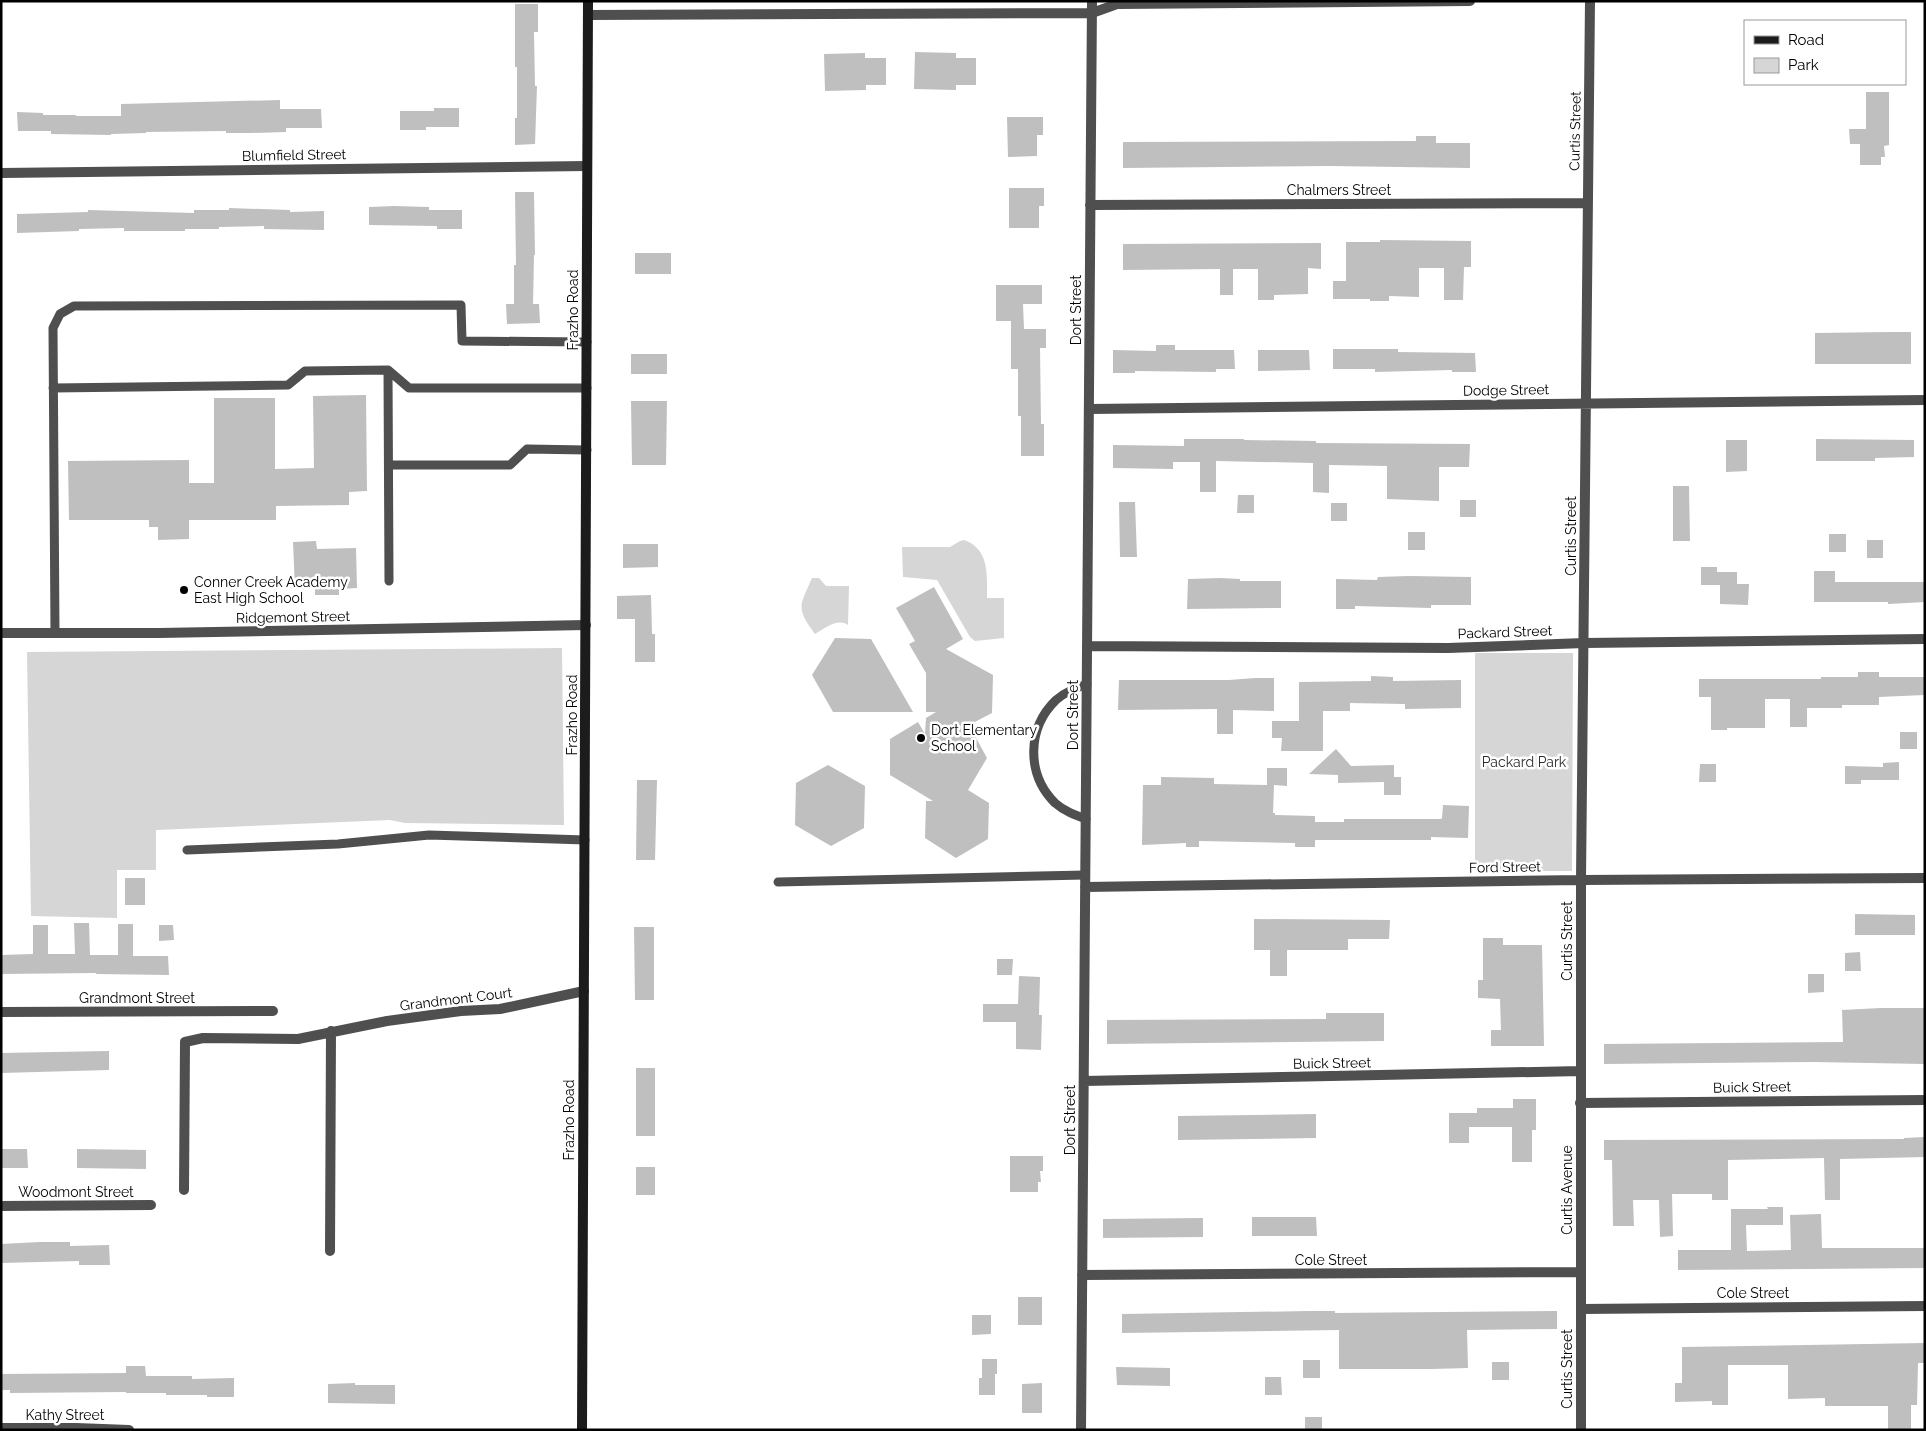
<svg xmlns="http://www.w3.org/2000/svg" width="1926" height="1431" font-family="Raleway,sans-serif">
  <rect width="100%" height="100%" fill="#fff"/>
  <path fill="#d6d6d6" d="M964,540C990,549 987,576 987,598H1004V638L975,641L970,637L937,580L903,577L902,547H950L960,541Z
    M812,578H819L826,586H849L848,625C836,618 826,628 815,634C795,607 800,606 812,578Z
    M562,648L564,825L405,823L390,820L156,830V870H117V918L31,916L27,652Z
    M1475,653H1573L1572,871H1475Z"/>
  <path fill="#bfbfbf" d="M515,4H538V32H534L535,86H537L535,144L515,145V118H517V67H515Z
    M915,52L956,53V58H976V85H956V90L914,89Z
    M865,53V58H886V85H866V90L825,91L824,54Z
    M1866,92H1889V145L1884,146L1885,157H1881V165H1860V144H1850L1849,129H1866Z
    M280,100V109H321L322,128H286V132L251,133H226V131L146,132V133L111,134V135L51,134V131H18L17,112L43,113V115H76V116H121V104Z
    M434,108H459V127H426V130H400V111H434Z
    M1007,117H1043V135H1037V156L1008,157Z
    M1416,136H1436V143H1470V168L1330,166L1123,168V142L1416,141Z
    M1009,188H1044V206H1039V228H1009Z
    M515,192H534L535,255H534L533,304H539L540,323L507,324L506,304H514V265H516Z
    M394,206L429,207V210H462V229H437V226L369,225V207Z
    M229,208L290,210V212L324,211V230L264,229V226L219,227V229H185V231H124V228L79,229V231L17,233V214L88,212V210L194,213V210H229Z
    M1380,240L1471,241V267H1464L1463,300H1444V268H1419V297L1389,296V301H1370V299H1333V281H1346V242H1380Z
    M1321,243V269L1308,268V294L1274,295V300H1258V269H1233V295H1220V269L1123,270V244Z
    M635,253H671V274H635Z
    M996,285H1042V304H1023L1024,329H1046V348H1040L1041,424H1044V456H1021V416H1018V369H1011V321H996Z
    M1890,332H1911V364H1815V333Z
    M1156,345H1175V350H1234L1235,369H1216V372L1135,371V373H1113V350L1156,351Z
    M1333,349H1398V352L1475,353L1476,372H1452V370L1375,372V369H1333Z
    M1258,350H1309L1310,370L1258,371Z
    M631,354H667V374H631Z
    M366,395L367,491L349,492V505L276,506V520H189V539L158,540V527H149V520H69L68,461L189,460V483H214V398H275V469L314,468L313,396Z
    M631,401H667L666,465H632Z
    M1184,439H1244V440L1316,441V443L1470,444L1469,467H1439V501L1387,499V466L1329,465V493L1313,492V463L1216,461V492H1200V462H1173V469L1113,468V445L1184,446Z
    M1816,439L1914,440V457L1875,458V461H1816Z
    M1726,440H1747V471L1726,472Z
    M1673,486H1689L1690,541H1673Z
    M1238,495H1254V513H1237Z
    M1460,500H1476V517H1460Z
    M1119,502H1135L1137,557H1120Z
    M1331,503H1347V521H1331Z
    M1408,532H1425V550H1408Z
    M1829,534H1846V552H1829Z
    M1867,540H1883V558H1867Z
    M316,541L317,549L356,548L357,588L339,589V595H315V589H295L293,542Z
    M623,544H658V567L623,568Z
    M1701,567H1717V572H1737V584H1749L1748,605L1720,604V585H1701Z
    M1814,571H1835V582H1925V602L1888,604V602H1814Z
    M1409,576L1471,577V605H1431V608L1355,606V609H1336V579L1377,580L1378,577Z
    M1220,578L1240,579V581H1281V608L1187,609L1188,579Z
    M934,587L963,639L946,649L993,675L992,713L969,725L987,758L968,790L989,803L988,839L956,858L925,838L926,801H933L890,775V739L918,722L925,734L926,718L936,712H926V673L909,644L915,641L896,608Z
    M651,595L652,634H655V662H635V619H617V596Z
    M835,638L871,639L913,712H833L812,675Z
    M1858,672H1879V677H1925V695L1879,697V705H1842V708H1807V727H1790V699H1765V728H1727V730H1711V697H1699V679H1821V677H1858Z
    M1371,676L1393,677V681L1461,680V708L1405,709V704L1350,703V711H1323V751H1281L1282,738H1272V721H1299V682L1371,681Z
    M1255,678H1274V711L1233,710V734H1217V709L1118,710L1119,680H1229Z
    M1900,732H1917V749H1900Z
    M1336,749L1351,766L1394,765V777H1401V795H1384V782L1338,783V775L1309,774Z
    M1899,762V780H1861V784H1845V766L1883,767V763Z
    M1700,764H1716V782H1699Z
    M828,765L865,786L864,828L831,846L795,825L796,783Z
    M1267,768H1287V786L1274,785L1273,813H1275V815L1315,816V822H1344V819H1441L1442,818L1443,805L1469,806L1468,838L1431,837V840H1315V847H1295V843L1199,841V847H1186V843L1142,845L1143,785H1161V777L1214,778V784L1267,785Z
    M637,780H657L655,860H636Z
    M125,878H145V905H125Z
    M1855,914L1915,915V935H1855Z
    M1254,919L1390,920L1389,939H1348V950H1287V976H1270V950H1254Z
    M74,923H89L90,955H118V924H133V956H168L169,975L96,974V973L1,974V955L33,954V925H48V954H75Z
    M159,925H173L174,940L159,941Z
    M634,927H654V1000H635Z
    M1483,938H1503V945H1542L1544,1046H1491V1030H1501L1500,999L1478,998V980H1483Z
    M1860,952L1861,971H1845V953Z
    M997,959H1013L1012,975H997Z
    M1808,974H1824V992L1808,993Z
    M1019,976L1040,977L1039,1015H1042L1041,1050L1016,1049V1022H983V1004H1018Z
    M1881,1008H1925V1064L1814,1062L1604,1064V1044L1843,1042L1842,1010Z
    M1326,1013H1384V1041L1107,1044V1020L1326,1019Z
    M109,1051V1070L1,1073V1053Z
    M636,1068H655V1136H636Z
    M1513,1099H1536V1130H1532V1162H1512V1127H1469V1143H1449V1113H1477V1108H1513Z
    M1316,1114V1138L1178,1140V1116Z
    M1925,1137V1157L1840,1159V1200H1825L1824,1158L1728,1160V1200H1712V1194H1672L1673,1236L1660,1237L1659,1200H1633L1634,1226H1613L1612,1160H1604V1140L1904,1139V1138Z
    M1,1149H27L28,1168H1Z
    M77,1149L146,1150V1169L77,1168Z
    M1010,1156H1043V1171H1040L1041,1182H1038V1192H1010Z
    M636,1167H655V1195H636Z
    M1767,1207H1783V1225H1746L1747,1251L1791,1250L1790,1215L1821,1214L1822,1248H1925V1268L1678,1270V1250H1731V1209H1768Z
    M1252,1217H1316L1317,1236H1252Z
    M1203,1218V1237L1103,1238V1219Z
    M40,1242H70V1246L109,1245L110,1265H79V1261L1,1263V1244Z
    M1018,1297H1042V1325H1018Z
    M1309,1311H1335V1313L1557,1311V1329L1467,1330L1468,1368L1432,1369H1339V1330L1122,1333V1314Z
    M972,1315H991V1334L972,1335Z
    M1925,1343V1363H1918L1917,1405H1911V1430H1888V1406H1825V1398L1788,1399V1365H1728V1405H1712V1401L1675,1402V1383H1682V1347Z
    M982,1359H997V1374H995V1395H979V1378H982Z
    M1303,1360H1320V1378H1303Z
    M1492,1362H1509V1380H1492Z
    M126,1366H145L146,1376H192V1379L234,1378V1397H207V1395H166V1393H126V1392L10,1393V1390H1V1374L126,1373Z
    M1116,1367L1170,1368V1386L1117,1385Z
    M1265,1377H1281L1282,1395H1265Z
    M355,1383V1385H395V1404L328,1403V1384Z
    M1042,1383V1413H1022V1384Z
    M1305,1417H1322V1430H1305Z"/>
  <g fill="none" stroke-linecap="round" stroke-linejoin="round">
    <path stroke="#4f4f4f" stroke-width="9" d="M388,370L389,581
      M53,388L288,385L305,371L388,370L409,388H587
      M389,465H510L527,449L587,450
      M55,633L53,328L60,314L74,306L461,305L462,341L587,342
      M1086,819C1075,815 1064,811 1055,803C1026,774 1027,728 1056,700C1065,692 1076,688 1087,684
      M187,850L338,844L429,835L585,840
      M778,882L1085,875"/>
    <path stroke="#4f4f4f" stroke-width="10" d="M588,15L1092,13L1117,4L1470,1
      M1,173L587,166
      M1090,205L1587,203
      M1089,409L1925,400
      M1,633H159L586,625
      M1087,646L1448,648L1584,643L1925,639
      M1085,887L1581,880L1925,878
      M1,1012L273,1011
      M1084,1081L1581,1071
      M1580,1103L1925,1100
      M184,1190L185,1042L203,1038L298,1039L387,1021L461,1011L500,1009L584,991
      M1,1206L151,1205
      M330,1251L331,1031
      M1082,1275L1581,1272
      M1581,1309L1925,1306
      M1,1428H76L129,1430
      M1081,1430L1092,1
      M1581,1430V880L1590,1"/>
    <path stroke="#1c1c1c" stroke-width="10" d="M582,1430L588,1"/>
  </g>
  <g fill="#000" stroke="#fff" stroke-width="2">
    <circle cx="184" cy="590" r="5"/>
    <circle cx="921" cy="738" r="5"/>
  </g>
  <g text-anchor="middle" stroke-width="5" stroke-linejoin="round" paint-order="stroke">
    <g font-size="14" fill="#000" stroke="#fff">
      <text transform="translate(1575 131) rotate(-89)" y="5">Curtis Street</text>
      <text transform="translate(294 155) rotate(-1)" y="5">Blumfield Street</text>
      <text x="1339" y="195">Chalmers Street</text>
      <text transform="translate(573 310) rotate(-90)" y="5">Frazho Road</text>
      <text transform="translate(1076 310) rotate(-90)" y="5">Dort Street</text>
      <text transform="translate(1506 390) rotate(-1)" y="5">Dodge Street</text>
      <text transform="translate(1571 536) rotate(-90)" y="5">Curtis Street</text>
      <text transform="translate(293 617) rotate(-1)" y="5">Ridgemont Street</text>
      <text transform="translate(1505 632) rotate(-2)" y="5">Packard Street</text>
      <text transform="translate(572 715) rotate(-90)" y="5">Frazho Road</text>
      <text transform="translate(1073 715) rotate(-90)" y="5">Dort Street</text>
      <text transform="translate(1505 867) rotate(-1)" y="5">Ford Street</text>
      <text transform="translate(1567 941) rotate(-90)" y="5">Curtis Street</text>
      <text x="137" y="1003">Grandmont Street</text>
      <text transform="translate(456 999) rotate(-7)" y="5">Grandmont Court</text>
      <text transform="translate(1332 1063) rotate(-1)" y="5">Buick Street</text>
      <text transform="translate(1752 1087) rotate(-1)" y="5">Buick Street</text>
      <text transform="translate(569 1120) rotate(-90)" y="5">Frazho Road</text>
      <text transform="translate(1070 1120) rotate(-90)" y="5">Dort Street</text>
      <text transform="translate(1567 1190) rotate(-90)" y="5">Curtis Avenue</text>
      <text x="76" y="1197">Woodmont Street</text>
      <text x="1331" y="1265">Cole Street</text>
      <text x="1753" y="1298">Cole Street</text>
      <text transform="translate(1567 1369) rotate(-90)" y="5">Curtis Street</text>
      <text x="65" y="1420">Kathy Street</text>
    </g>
    <g font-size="14" fill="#000" stroke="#fff" text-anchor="start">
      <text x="194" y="587">Conner Creek Academy<tspan x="194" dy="16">East High School</tspan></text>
      <text x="931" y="735">Dort Elementary<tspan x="931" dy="16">School</tspan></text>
    </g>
    <g font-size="14" fill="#2d2d2d" stroke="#fff">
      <text x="1524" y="767">Packard Park</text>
    </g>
  </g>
  <rect width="1926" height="1431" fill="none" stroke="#000000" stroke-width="5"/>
  <rect x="1744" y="20" width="162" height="65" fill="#ffffff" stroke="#999999"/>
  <rect x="1754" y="36" width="25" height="8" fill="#1c1c1c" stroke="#999999"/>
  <text x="1788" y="45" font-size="15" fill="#000000">Road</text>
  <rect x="1754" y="58" width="25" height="15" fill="#d6d6d6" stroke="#999999"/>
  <text x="1788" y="70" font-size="15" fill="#000000">Park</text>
</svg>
